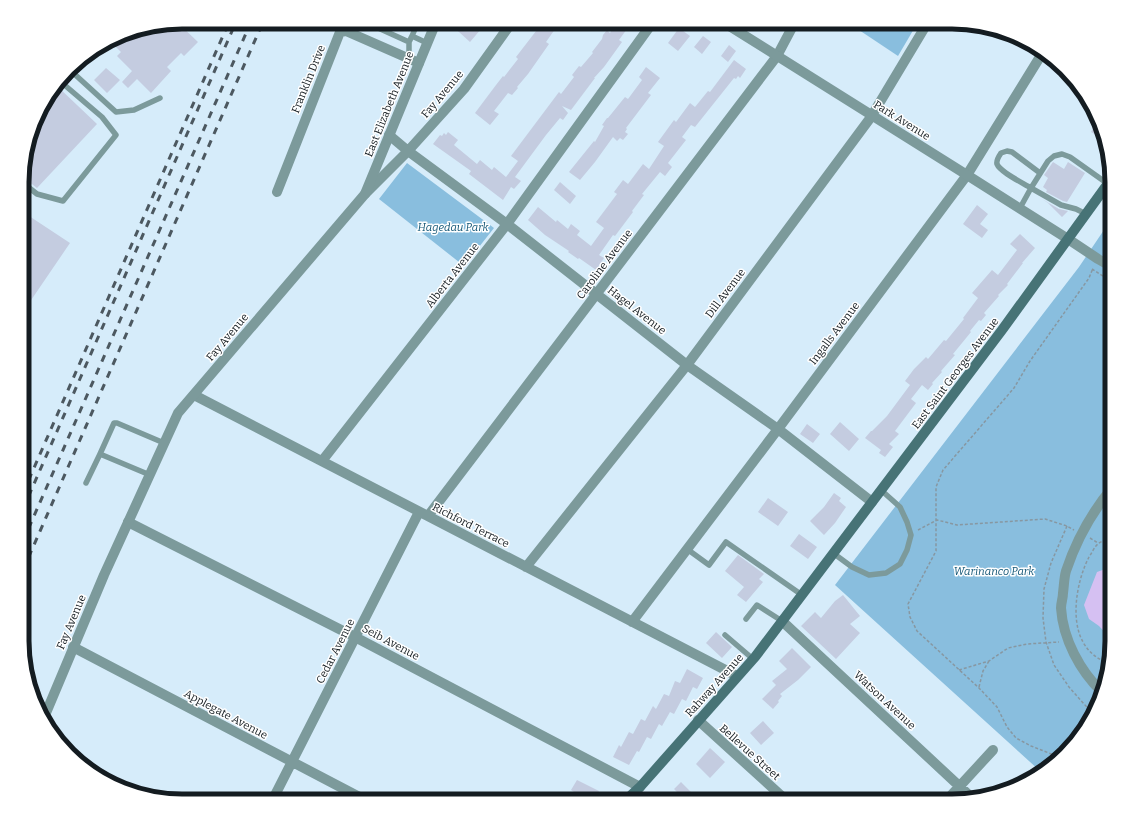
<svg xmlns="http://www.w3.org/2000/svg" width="1134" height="823" font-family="Bitter,serif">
  <rect width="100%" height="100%" fill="#d6ecfa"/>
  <path fill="#89bede" d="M847,22H918L898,56Z
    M407,163L494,228L464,266L379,199Z
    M1112,218V651L1100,702L1079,739L1040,771L835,585L1079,267Z"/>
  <path fill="#d5c0f2" d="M1108,568L1112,571V640L1099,626L1089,619L1084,605L1097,572Z"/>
  <path fill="#c4cce0" d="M448,22H487L470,42Z
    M543,22H560L546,42L549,44L528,74L517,87L518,88L512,95L508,93L494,111L499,114L490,125L475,113L496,85L503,76L504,77L518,59L516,57Z
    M617,22H632L619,40L622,42L604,67L594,78H595L571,110L562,106L568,113L563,120L560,118L546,135L515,177L521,181L514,189L511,187L503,200L469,174L471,171L433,144L440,135L442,136L444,133L446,135L448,132L458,140L454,145L477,164L480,160L492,170L494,167L506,177L518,161L511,156L559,92L561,94L574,77L572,75L579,66L581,67L593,53L592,52L602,39L603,35L607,30L610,33Z
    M178,23L198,42L184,56L181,53L167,67L171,71L151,93L137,79L128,88L122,82L132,71L117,56L121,52L110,41L121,34Z
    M679,28L690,36L678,51L668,43Z
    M703,36L711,42L702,54L694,47Z
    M729,45L736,51L728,62L721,56Z
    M734,60L746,69L740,78L738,76L736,79L734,78L695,127L691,125L682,137L686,140L668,163L672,167L665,176L660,172L642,194L644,195L632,211L633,212L615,236L613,235L599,255L604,258L596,270L579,258L578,259L568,252L569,251L545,235L528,220L538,207L556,222L557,220L568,229L571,224L580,231L577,235L591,246L604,228L596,222L617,194L614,192L623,180L628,184L643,164L649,169L664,146L658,142L674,120L676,122L690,103L695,107L708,91L710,92Z
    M646,67L660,78L648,93L651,95L626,128L627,129L625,132L628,134L623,140L620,138L617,141L613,137L595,162L580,180L569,172L594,141L595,142L604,126L602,125L607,118H608L625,97L628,99L642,80L639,77Z
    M106,68L120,80L107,93L94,80Z
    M57,86L97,124L37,188L23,177V161L39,111Z
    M1098,120L1101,133L1103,139L1091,132Z
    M1053,162L1064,169L1068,162L1085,173L1067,202L1063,201L1046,192L1047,190L1043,187L1048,178L1044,175Z
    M560,182L576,196L570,204L554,190Z
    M1042,199L1059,209L1068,211L1062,217L1048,203Z
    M977,205L988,214L980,224L988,230L982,238L963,224Z
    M23,212L70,243L23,312Z
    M1020,234L1035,248L1022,263H1023L1007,284L1008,285L998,295L999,296L984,313L986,315L981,321L979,320L970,331L971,332L953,354L955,355L941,371L942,372L932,383L933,384L928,390L922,385L911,399L916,403L895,431L899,434L889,444L893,447L885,457L879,453L881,450L865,438L871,431H872L887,416L910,385L905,381L914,369L926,357L928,359L944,340L946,341L964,319L963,318L978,298L972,293L992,270L998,275L1017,250L1010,244Z
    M840,422L859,439L849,451L830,434Z
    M807,424L820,434L813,443L800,434Z
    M834,493L841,498L839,501L846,507L835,523L824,535L810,521L824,507Z
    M768,498L788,512L778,526L758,512Z
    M799,534L817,547L808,559L790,546Z
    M738,555L764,574L759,579L763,582L746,602L737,595L744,587L725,571Z
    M843,595L860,616L850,624L860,633L836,659L801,626L815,612L821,618L835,601Z
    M716,632L732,647L722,658L706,643Z
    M792,648L811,667L798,680L780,694L782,696L778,701L779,702L773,709L762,699L776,685L772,681L787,669L779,661Z
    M687,669L703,678L697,689L693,687L686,701L682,699L674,714L670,712L662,726L659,724L651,739L647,737L639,752L637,751L629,765L613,757L619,745L621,747L629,732L633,734L641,719L645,721L653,706L656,709L664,694L669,696L675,681L680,683Z
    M763,721L774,733L761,745L750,733Z
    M710,748L725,762L710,778L696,764Z
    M577,780L599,791L594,801H569L574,792L571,790Z
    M681,782L691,792L684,799L674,789Z"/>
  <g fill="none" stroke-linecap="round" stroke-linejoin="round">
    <path stroke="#8797a1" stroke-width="1.5" stroke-dasharray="3 2" stroke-linecap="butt" d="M1092,269L1112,282
      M1067,526L1051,563L1044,589L1043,618L1046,642L1054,665L1069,687L1093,714
      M918,530L937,520L957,525L1045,519L1067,526L1074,530
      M1090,538L1098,543
      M1109,664C1098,659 1089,653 1083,642C1070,619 1077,580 1089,557C1092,553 1094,547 1098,544C1101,541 1108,539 1112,537
      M959,670L989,661L1008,648L1027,644L1059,642
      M979,687L983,671L989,661
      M1056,757L1054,755L1031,746L1016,738L1007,727L997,707L979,688L917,631L910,617L908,604L936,551V487L943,470L1014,388L1030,361L1089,278L1093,268"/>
    <path stroke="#7c9a9b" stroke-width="5.5" d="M365,22L409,42L412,36
      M418,22L412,36L427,43
      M409,58V42
      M70,70L116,112L134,110L160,98
      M1040,173L1012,152L1007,151L1001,153C999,156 996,160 997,164C1000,172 1023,183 1031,188L1048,161L1054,156L1062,154L1070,157L1108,184
      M23,183L37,194L63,201L116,135L102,117L61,82
      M1020,208L1031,188L1061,205L1076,209L1086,214
      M100,454L114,423H117L164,443
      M86,483L100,454L150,475
      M687,549L709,565L726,542L802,595
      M833,553L852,567L869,575L886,573L900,564L907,550L911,535L907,522L900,507L881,490
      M746,619L757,605L782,621
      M725,635L753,659"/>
    <path stroke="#7c9a9b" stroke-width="10" d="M389,135L408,151L507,224L687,365L778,429L872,502
      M277,192L340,32L346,31L419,63
      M365,194L408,151L464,89L512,22
      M1068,239L1098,259L1112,267
      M194,395L737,676
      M322,461L507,224L653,22
      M428,516L777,56L795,22
      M128,522L355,637L640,787
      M526,567L687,365L871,117L928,22
      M782,621L971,797
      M632,622L778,429L967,175L1043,52
      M73,647L367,801
      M1102,692C1080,671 1063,639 1061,608C1061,603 1063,598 1063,593C1064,586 1064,578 1066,571C1076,541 1092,512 1112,488
      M698,720L787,801
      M272,801L419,512
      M946,801L993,750"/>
    <path stroke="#7c9a9b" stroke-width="10" d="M723,22L967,175L1068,239
      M43,720L104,575L178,413L365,194L436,22"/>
    <path stroke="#477376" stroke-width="10" d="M625,801L640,787L755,657L1002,330L1112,178"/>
    <path stroke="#4c5860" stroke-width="3" stroke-dasharray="7 7" stroke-linecap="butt" d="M23,493L229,22
      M23,509L236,22
      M23,541L251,22
      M23,570L263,22"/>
  </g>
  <g text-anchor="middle" stroke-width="3" stroke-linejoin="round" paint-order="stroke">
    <g font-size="11" fill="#141c21" stroke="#fff">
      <text transform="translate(308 79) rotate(-68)" y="4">Franklin Drive</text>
      <text transform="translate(442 94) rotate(-50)" y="4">Fay Avenue</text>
      <text transform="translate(389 104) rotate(-68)" y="4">East Elizabeth Avenue</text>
      <text transform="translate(902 120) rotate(32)" y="4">Park Avenue</text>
      <text transform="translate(604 264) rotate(-53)" y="4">Caroline Avenue</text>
      <text transform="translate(452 275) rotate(-52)" y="4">Alberta Avenue</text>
      <text transform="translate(725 293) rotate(-53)" y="4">Dill Avenue</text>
      <text transform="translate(637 310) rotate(38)" y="4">Hagel Avenue</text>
      <text transform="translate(834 333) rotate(-53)" y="4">Ingalls Avenue</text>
      <text transform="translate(227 337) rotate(-50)" y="4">Fay Avenue</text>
      <text transform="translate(955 373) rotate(-53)" y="4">East Saint Georges Avenue</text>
      <text transform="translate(471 525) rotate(27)" y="4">Richford Terrace</text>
      <text transform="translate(71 622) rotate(-67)" y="4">Fay Avenue</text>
      <text transform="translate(391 642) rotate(28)" y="4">Seib Avenue</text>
      <text transform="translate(335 651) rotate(-63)" y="4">Cedar Avenue</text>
      <text transform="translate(714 685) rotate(-48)" y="4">Rahway Avenue</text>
      <text transform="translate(885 700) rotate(43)" y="4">Watson Avenue</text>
      <text transform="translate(226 714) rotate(28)" y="4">Applegate Avenue</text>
      <text transform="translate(750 752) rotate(42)" y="4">Bellevue Street</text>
    </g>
    <g font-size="11" font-style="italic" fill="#135676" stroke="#fff">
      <text x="453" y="231">Hagedau Park</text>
      <text x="994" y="575">Warinanco Park</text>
    </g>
  </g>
  <path d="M0 0H1134V823H0ZM182 29H952A153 153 0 0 1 1105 182V641A153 153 0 0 1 952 794H182A153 153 0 0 1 29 641V182A153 153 0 0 1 182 29Z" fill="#fff" fill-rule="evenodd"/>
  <path fill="none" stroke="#141c21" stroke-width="5" d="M182 29H952A153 153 0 0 1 1105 182V641A153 153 0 0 1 952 794H182A153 153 0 0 1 29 641V182A153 153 0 0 1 182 29Z"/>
</svg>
